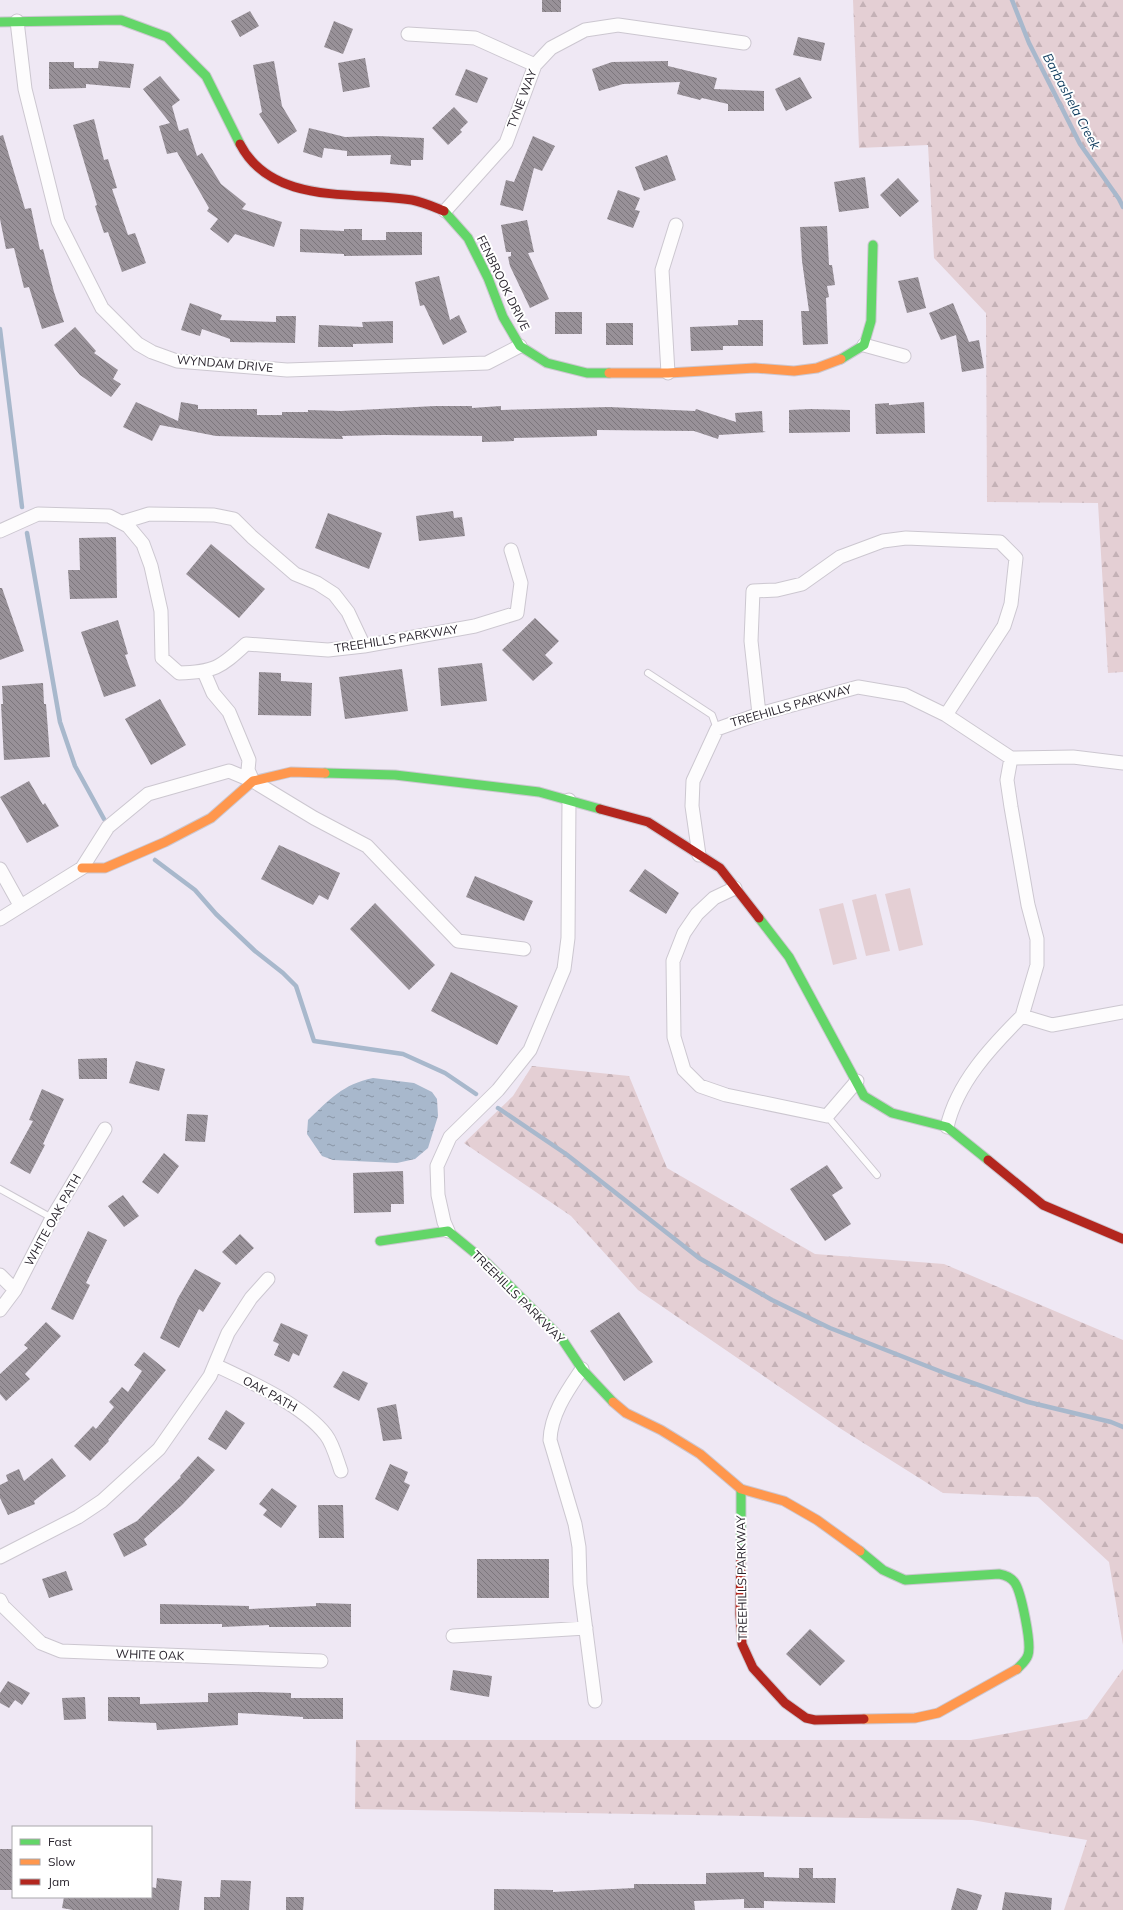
<svg xmlns="http://www.w3.org/2000/svg" width="1123" height="1910" font-family="Mulish,sans-serif">
  <defs>
    <pattern id="forest-firs" width="22" height="20" patternUnits="userSpaceOnUse"><rect width="22" height="20" fill="#e4cfd4"/><path d="M5 1l3.5 6h-7zM16 11l3.5 6h-7z" fill="#c4b1b6"/></pattern>
    <pattern id="water-ripples" width="26" height="14" patternUnits="userSpaceOnUse"><rect width="26" height="14" fill="#a8b8cc"/><path d="M2 4q2-2 4 0t4 0M15 11q2-2 4 0t4 0" fill="none" stroke="#8995a6"/></pattern>
    <pattern id="building-back-hatch" width="6" height="6" patternUnits="userSpaceOnUse"><rect width="6" height="6" fill="#989198"/><path d="M-1 5l2 2M0 0l6 6M5-1l2 2" fill="none" stroke="#7c767c"/></pattern>
  </defs>
  <rect width="100%" height="100%" fill="#efe8f4"/>
  <path fill="url(#forest-firs)" d="M853,0H1123V672L1108,673L1098,503L987,502L986,313L934,258L928,145L859,148Z
    M532,1066L629,1076L667,1168L815,1254L944,1264L1123,1340V1645L1109,1562L1038,1497L943,1493L838,1427L638,1290L571,1216L464,1143L513,1096Z
    M1123,1669V1910H1064L1087,1840L972,1820L355,1809L356,1740H971L1087,1719Z"/>
  <path fill="#e4cfd4" d="M910,888L923,945L899,951L885,894Z
    M876,894L890,951L866,956L852,900Z
    M843,903L857,959L833,965L819,909Z"/>
  <path fill="url(#water-ripples)" d="M373,1078L414,1083L432,1092L437,1099L438,1116L428,1148L415,1159L397,1163L333,1160L322,1156L307,1134L308,1120C329,1100 343,1084 373,1078Z"/>
  <g fill="none" stroke-linecap="round" stroke-linejoin="round">
    <path stroke="#a8b8cc" stroke-width="4.5" d="M1012,0L1029,43L1080,144L1119,199L1123,207
      M0,329L22,507
      M27,533L60,722L75,766L104,819
      M155,860L195,890L216,914L255,951L283,973L296,986L314,1041L403,1054L445,1073L476,1094
      M498,1108L566,1154L699,1258L772,1300L830,1328L947,1374L1028,1402L1111,1422L1123,1427"/>
  </g>
  <path fill="url(#building-back-hatch)" d="M542,0H561V12H542Z
    M250,11L259,26L240,37L231,21Z
    M334,21L353,29L343,54L324,47Z
    M798,37L825,43L821,61L793,55Z
    M365,58L370,87L343,92L338,63Z
    M99,61L134,64L130,88L86,84V88L49,89V62H74V68H98Z
    M274,61L282,106L297,131L278,144L259,114L262,112L253,65Z
    M668,61V66L717,78L714,89L764,91V111H728V104L702,98L700,100L677,94L680,82L623,84L599,91L592,69L612,62Z
    M466,69L488,78L477,103L455,95Z
    M160,76L180,100L172,106L179,131L188,128L197,156L202,153L221,184L246,204L242,209L282,222L274,247L235,234L228,243L210,229L218,219L207,211L209,208L177,152L167,154L159,126L170,123L143,89Z
    M800,77L812,98L786,111L775,89Z
    M454,107L468,122L460,130L462,132L448,145L432,128Z
    M94,119L104,160L108,159L117,188L112,189L128,235L135,233L146,263L122,272L108,232L104,233L95,206L97,205L73,125Z
    M309,128L345,137L377,136L424,138L423,160H411V166L390,164L391,155L347,156V151L324,148L322,158L303,152Z
    M3,135L25,209L31,208L40,250L43,249L54,292L64,322L42,329L29,287L24,288L14,248L6,249L0,219V136Z
    M533,136L555,146L542,171L534,168L523,211L500,205L506,180L514,182Z
    M667,155L676,180L644,191L635,167Z
    M865,177L869,208L839,212L834,182Z
    M898,178L919,201L900,217L880,195Z
    M618,190L640,198L635,210L640,211L633,228L607,219Z
    M527,220L534,252L528,253L549,299L530,308L510,266L508,257L511,256V252H506L501,225Z
    M827,226L829,265H832L835,285L827,286L829,297L826,298L828,344L803,345L801,311H809L802,261L800,227Z
    M300,229L344,231V229H362V240H386V232H422V255L344,256V254L300,252Z
    M439,276L450,320L459,315L467,332L443,345L424,305L420,306L415,282Z
    M918,277L926,308L907,313L898,281Z
    M190,303L222,315L220,320L276,322V316H296L295,343L230,342V339L202,329L200,336L181,330Z
    M953,303L969,342L979,340L984,368L962,372L956,335L941,340L929,313Z
    M555,312H582V334H555Z
    M738,320H763V346H723V350L691,351L690,327L738,325Z
    M393,321V343L353,344V347H318L319,325L363,327L362,322Z
    M606,323H633V345H606Z
    M75,327L96,351L94,353L118,370L113,379L121,384L111,397L80,375L54,345Z
    M136,402L178,421L181,402L198,405V409H257V415H282V412H308V410L341,411L435,406H472V408L501,406V410L609,407L695,411L696,409L736,422L735,413L762,411L763,431L766,432L719,435L718,439L694,431L597,430V436L514,438V441L482,442V436L384,435L342,436L343,439L216,436L160,425L152,441L123,427Z
    M924,402L925,433L876,434L875,404L889,403V405Z
    M810,409L850,410V432L789,433V410Z
    M453,511L454,518L462,517L465,536L419,541L416,516Z
    M328,513L382,533L369,569L315,548Z
    M116,537L117,598L70,599L68,570H80L79,538Z
    M211,544L265,589L239,618L186,574Z
    M0,588H2L24,651L0,660Z
    M535,618L559,641L545,655L553,663L533,681L502,650Z
    M118,620L128,654L125,655L136,686L104,697L81,632Z
    M482,663L487,701L441,706L438,668Z
    M402,669L408,711L345,719L339,677Z
    M259,672L281,673V681L312,683L311,716L258,715Z
    M43,683L44,704H46L50,757L4,760L1,704H3L2,686Z
    M160,699L186,745L151,765L125,719Z
    M29,781L43,805L45,803L59,826L27,843L0,797Z
    M279,845L340,873L328,900L319,895L313,905L261,879Z
    M645,869L679,893L666,914L629,891Z
    M475,876L533,901L524,921L466,897Z
    M375,903L435,965L409,990L350,929Z
    M451,972L518,1006L497,1045L431,1011Z
    M107,1058V1079H79L78,1059Z
    M136,1061L165,1069L159,1091L129,1083Z
    M42,1089L64,1099L43,1144L45,1145L30,1174L10,1163L33,1121L29,1120Z
    M187,1114L208,1115L205,1142L185,1141Z
    M164,1153L179,1166L158,1194L142,1182Z
    M827,1165L843,1188L832,1195L851,1224L825,1241L790,1189Z
    M403,1171L404,1204H391V1212L354,1213L353,1173Z
    M123,1195L139,1216L124,1227L108,1206Z
    M88,1231L107,1240L86,1283L90,1285L73,1320L51,1309Z
    M240,1234L254,1248L236,1265L222,1252Z
    M195,1269L221,1283L203,1312L199,1309L179,1348L160,1338L178,1298Z
    M619,1312L653,1362L624,1381L590,1331Z
    M46,1322L61,1336L25,1374L30,1379L6,1401L0,1394V1374L28,1348L24,1345Z
    M281,1323L308,1335L299,1356L293,1353L289,1362L274,1355L279,1344L273,1341Z
    M144,1352L166,1370L108,1440L109,1441L90,1461L74,1446L93,1426L96,1429L114,1407L109,1402L122,1387L128,1392L142,1371L134,1365Z
    M343,1371L368,1383L359,1401L333,1387Z
    M396,1404L402,1439L383,1441L377,1408Z
    M226,1410L245,1423L226,1450L208,1439Z
    M198,1456L215,1470L182,1505L144,1539L147,1545L124,1557L113,1534L137,1521L181,1477L180,1476Z
    M52,1458L66,1476L34,1501L35,1504L8,1515L0,1498V1485L8,1481L6,1475L19,1469L24,1481Z
    M390,1464L408,1472L404,1482L410,1485L398,1511L375,1499Z
    M272,1488L297,1506L281,1528L263,1515L267,1510L259,1504Z
    M318,1505H343L344,1538H319Z
    M477,1559H549V1598H477Z
    M66,1571L73,1590L49,1598L42,1579Z
    M316,1603L351,1604V1627H269V1625L222,1627V1624H160V1604L249,1606V1609L316,1606Z
    M810,1629L845,1661L820,1686L786,1654Z
    M453,1670L492,1676L489,1697L450,1690Z
    M8,1681L30,1693L22,1705L15,1700L9,1708L0,1703V1693Z
    M258,1692L291,1693V1698H343V1719H303V1717L238,1713V1725L157,1730L156,1723L108,1721V1697H140V1704L208,1702V1693Z
    M85,1697L86,1719L64,1720L62,1698Z
    M0,1849H13V1890H0Z
    M799,1868H813V1878H836L835,1903L764,1901V1908H744V1899L694,1901L695,1910H494V1889L553,1890V1892L634,1888V1884H706V1873L764,1872V1877L799,1878Z
    M157,1878L182,1881L179,1910H73L62,1908L64,1897H151V1887L156,1888Z
    M221,1880L251,1881L249,1910H204V1897H220Z
    M957,1888L982,1895L977,1910H951Z
    M1005,1892L1052,1898L1051,1910H1002Z
    M286,1897H304L303,1910H286Z"/>
  <g fill="none" stroke-linecap="round" stroke-linejoin="round">
    <defs>
      <path id="lane" d="M648,673L712,715L717,729
        M827,1116L877,1175
        M0,1189L52,1218"/>
      <path id="street" d="M17,21L25,89L58,221L102,308L138,344L152,352L177,361L287,370L487,363L520,346
        M408,34L475,38L535,65
        M445,211L506,143L535,65L551,48L585,30L618,25L744,43
        M864,345L904,356
        M668,373L662,270L676,225
        M123,522L149,514L214,515L234,519L252,537L295,574L317,583L334,594L348,612L364,646
        M0,531L38,514L109,516L128,526L143,544L151,566L161,611L162,658L179,673C214,672 220,668 246,644L328,650L364,646L475,626L517,613L521,583L511,550
        M204,672L213,693L229,712L249,760L248,770L253,781
        M759,714L751,641L753,591L777,590L802,584L840,557L883,541L906,538L1000,542L1016,558L1011,604L1004,626L946,715
        M1011,758L1007,780L1011,807L1028,905L1037,939V965L1022,1016
        M699,855L692,806L693,781L717,729L759,714L858,687L905,695L946,715L1011,758L1073,757L1123,763
        M0,869L20,905
        M735,888L714,898L697,914L684,933L673,961L674,1037L684,1070L700,1086L726,1095L827,1116L857,1081
        M0,919L82,868L108,827L148,794L229,771L253,781L314,818L367,846L458,941L524,949
        M947,1127C957,1083 991,1047 1022,1016L1052,1025L1123,1012
        M448,1231L444,1222L438,1195L437,1166L450,1137L498,1090L530,1050L564,969L568,938L569,800
        M0,1275L15,1290
        M0,1310L15,1290L52,1218L105,1129
        M215,1365C249,1381 303,1405 326,1435C333,1444 337,1460 341,1471
        M582,1369C568,1390 551,1413 550,1440L575,1524L579,1547L580,1584L595,1701
        M0,1557L78,1517L102,1501L159,1449L210,1376L228,1333L251,1298L268,1279
        M0,1600L3,1606L41,1643L61,1651L321,1661
        M453,1636L586,1628"/>
      <path id="fast" d="M0,22L121,20L167,37L206,76L240,144
        M444,211L468,238L488,278L503,317L520,346L547,363L587,373H609
        M841,359L864,345L871,321L873,245
        M325,773L395,775L539,792L600,809
        M759,918L789,957L864,1096L892,1113L947,1127L988,1160
        M380,1241L448,1231L487,1263L562,1339L582,1369L613,1402
        M741,1550V1489
        M860,1551L883,1570L905,1580L999,1574C1005,1575 1011,1577 1015,1583C1021,1592 1032,1644 1028,1655C1026,1661 1022,1664 1017,1669"/>
      <path id="slow" d="M609,373H668L755,368L794,371L817,368L841,359
        M82,868H105L165,842L211,818L253,781L291,772L325,773
        M613,1402L626,1413L661,1430L700,1454L741,1489L784,1501L817,1520L860,1551
        M864,1719L915,1718L938,1713L1017,1669"/>
      <path id="jam" d="M240,144C272,206 355,191 412,200C423,202 434,207 444,211
        M600,809L648,822L720,868L759,918
        M988,1160L1043,1205L1123,1239
        M741,1550L740,1614L742,1644L753,1668L785,1703L806,1718L815,1720L864,1719"/>
    </defs>
    <use href="#lane" stroke="#ccc7d0" stroke-width="8"/>
    <use href="#street" stroke="#ccc7d0" stroke-width="15"/>
    <use href="#fast" stroke="#ccc7d0" stroke-width="11"/>
    <use href="#slow" stroke="#ccc7d0" stroke-width="11"/>
    <use href="#jam" stroke="#ccc7d0" stroke-width="11"/>
    <use href="#lane" stroke="#fdfcfd" stroke-width="6"/>
    <use href="#street" stroke="#fdfcfd" stroke-width="13"/>
    <use href="#fast" stroke="#63d668" stroke-width="9"/>
    <use href="#slow" stroke="#ff974d" stroke-width="9"/>
    <use href="#jam" stroke="#b3261e" stroke-width="9"/>
  </g>
  <g text-anchor="middle" stroke-width="4" stroke-linejoin="round" paint-order="stroke">
    <g font-size="12" fill="#28232c" stroke="#fff">
      <text transform="translate(522 99) rotate(-69)" y="4">TYNE WAY</text>
      <text transform="translate(503 283) rotate(64)" y="4">FENBROOK DRIVE</text>
      <text transform="translate(225 364) rotate(5)" y="4">WYNDAM DRIVE</text>
      <text transform="translate(396 639) rotate(-9)" y="4">TREEHILLS PARKWAY</text>
      <text transform="translate(791 706) rotate(-16)" y="4">TREEHILLS PARKWAY</text>
      <text transform="translate(53 1220) rotate(-61)" y="4">WHITE OAK PATH</text>
      <text transform="translate(518 1297) rotate(45)" y="4">TREEHILLS PARKWAY</text>
      <text transform="translate(270 1394) rotate(29)" y="4">OAK PATH</text>
      <text transform="translate(742 1578) rotate(-91)" y="4">TREEHILLS PARKWAY</text>
      <text transform="translate(150 1655) rotate(2)" y="4">WHITE OAK</text>
    </g>
    <g font-size="13" font-style="italic" fill="#0f3c5e" stroke="#fff">
      <text transform="translate(1072 101) rotate(62)" y="5">Barbashela Creek</text>
    </g>
  </g>
  <rect x="12" y="1826" width="140" height="72" fill="#ffffff" stroke="#a9a7ab"/>
  <rect x="20" y="1839" width="20" height="6" fill="#63d668" stroke="#a9a7ab"/>
  <text x="48" y="1846" font-size="12" fill="#28232c">Fast</text>
  <rect x="20" y="1859" width="20" height="6" fill="#ff974d" stroke="#a9a7ab"/>
  <text x="48" y="1866" font-size="12" fill="#28232c">Slow</text>
  <rect x="20" y="1879" width="20" height="6" fill="#b3261e" stroke="#a9a7ab"/>
  <text x="48" y="1886" font-size="12" fill="#28232c">Jam</text>
</svg>
